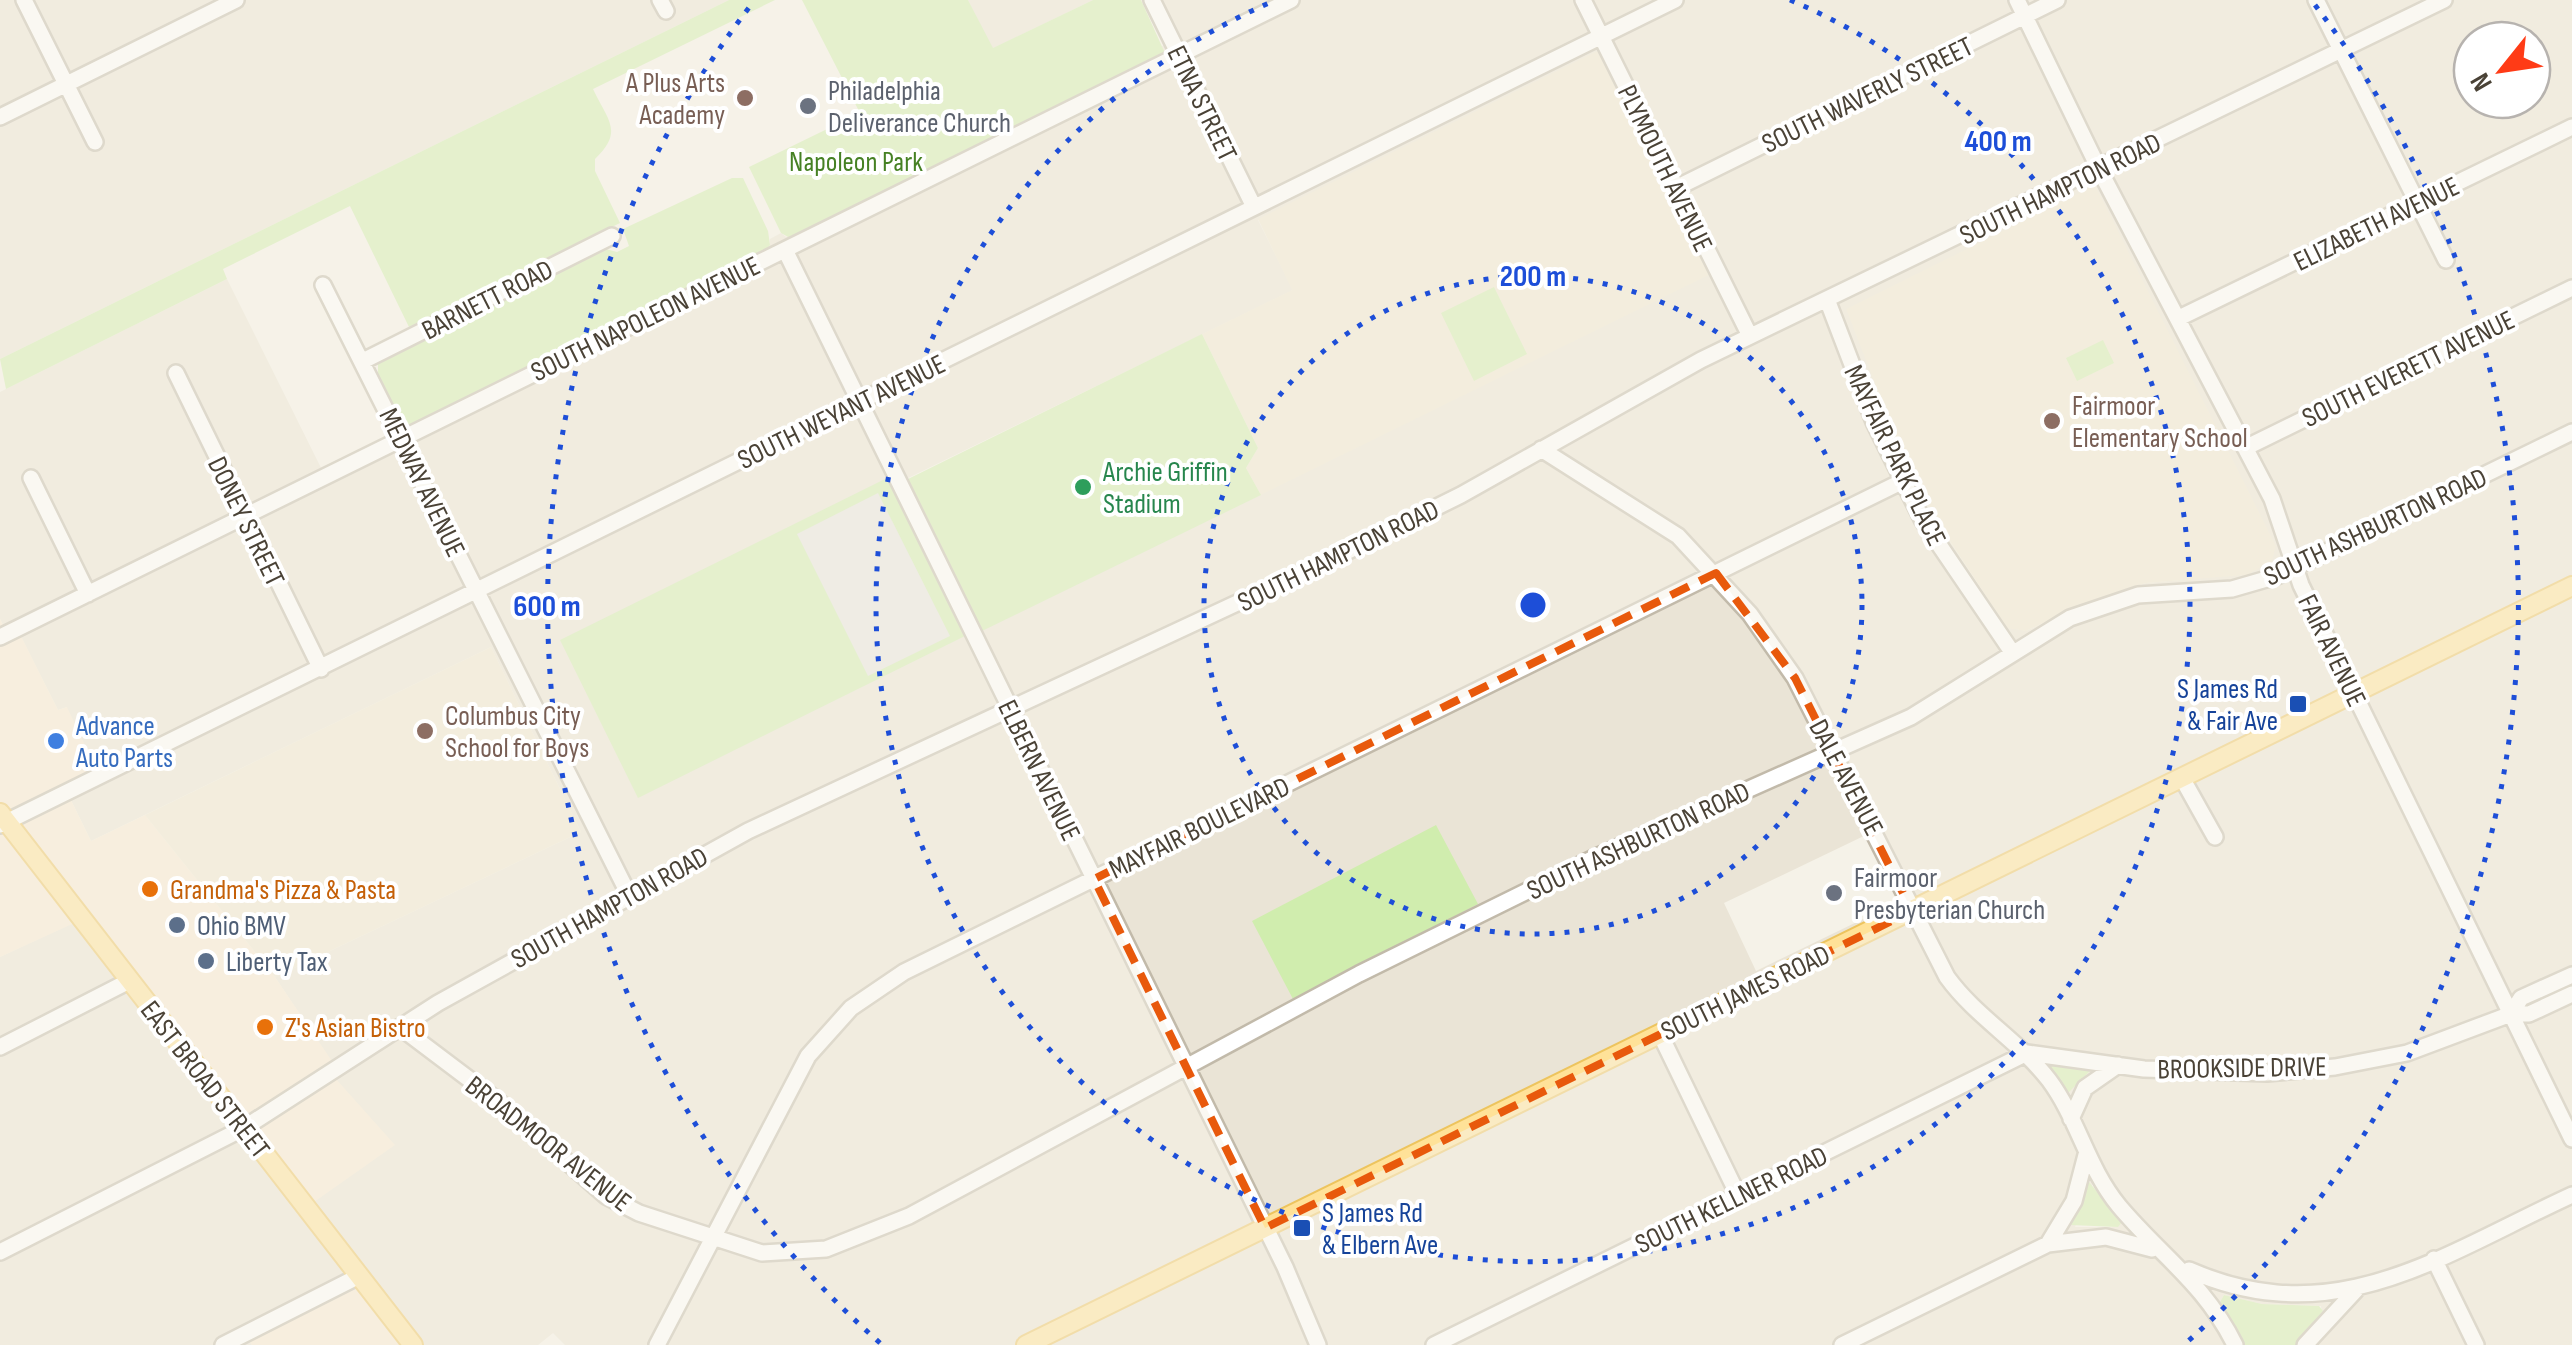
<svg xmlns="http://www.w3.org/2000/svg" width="2572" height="1345" font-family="'Sofia Sans Condensed',sans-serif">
  <rect width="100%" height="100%" fill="#f5f2e8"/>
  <path fill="#eae4d6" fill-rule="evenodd" d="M0,0H729L0,359Z
    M968,0H1093L992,49Z
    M1141,0H2572V1345H2298L2322,1314L2321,1306L2262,1304L2224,1295L2220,1302L2243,1345H565L553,1333L538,1345H412L245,1336L252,1345H0V957L81,919L327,1069L333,1064L275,977L581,832L491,647L91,841L68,794L67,707L58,710L18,631L8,635L0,619V392L227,279L325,476L401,439L405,426L770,245V239L781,233L786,237L1164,45ZM2472,40H2532V100H2472ZM1258,220L1708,274L982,630L906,479L1293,290ZM1877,391L2194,579L2146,583L2091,601L2026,631L2006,627L1936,520ZM1868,834L1899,893L1896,903L1756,971L1724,903ZM2093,1183L2105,1202L2118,1227H2075Z"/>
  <path fill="#f8e9d2" d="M0,619L8,635L18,630L58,710L67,707L100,777L68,794L91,841L145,815L275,977L334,1064L328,1070L395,1145L307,1207L81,920L0,957Z
    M360,1275L412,1345H252L245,1336Z"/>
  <path fill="#efe7d1" d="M1597,51L1709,275L1261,495L1246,468L1258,448L1202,334L1292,290L1258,219Z
    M2095,185L2276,546L2272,561L2247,575L2146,583L2091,601L2026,631L2007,628L1936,520L1901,451L1846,309Z
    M491,647L581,832L275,977L145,815Z"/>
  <path fill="#d0edae" d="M729,0H775L593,89C608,121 624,131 595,159V171L620,223L409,327L350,206L223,269L227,279L6,389L0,359Z
    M802,0H968L993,48L1093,0H1141L1164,51L1159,58L790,238L781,233L749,167L860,113Z
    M732,178H743L768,231L770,245L764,253L409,427L402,425L378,377V361L602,248L617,252L629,246L623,229Z
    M1494,287L1527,354L1474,381L1441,313Z
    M1202,334L1258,448L1246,468L1261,495L982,631L906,480Z
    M2103,340L2114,363L2077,381L2066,358Z
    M887,478L965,636L638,798L560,640Z
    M1436,825L1478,904L1294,1001L1252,921Z
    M2050,1062L2089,1068L2091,1070L2068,1093L2048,1069Z
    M2089,1182L2122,1222L2118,1227L2071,1225Z
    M2224,1295L2262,1304L2319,1306L2323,1311L2298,1345H2243L2220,1302Z"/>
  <path fill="#e6e4e0" d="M878,493L950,636L868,676L797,534Z"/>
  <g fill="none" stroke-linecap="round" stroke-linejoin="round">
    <defs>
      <path id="minor" d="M24,0L95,142
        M660,0L666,11
        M1152,0L1254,207
        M1583,0L1750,336
        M2017,0L2099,169L2272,499L2301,585L2572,1139
        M2316,0L2446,260
        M0,117L236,0
        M1676,188L2057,0
        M785,250L1285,1267L1318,1345
        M323,285L629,895
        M1828,302L1874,422L1923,521L2012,652
        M2179,318L2572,127
        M363,361L612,236
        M176,373L321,669
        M2245,448L2572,288
        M1541,449L1678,536L1750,614L1795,678L1947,977C1976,1017 2019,1041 2049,1080C2078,1119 2087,1167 2119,1206C2161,1256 2205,1284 2235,1345
        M31,478L88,594
        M0,637L1291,0
        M2182,778L2215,837
        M0,825L1675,0
        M2511,1014L2521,998L2572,975
        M400,1027L498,1101L606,1196L639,1213L762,1253L826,1249L909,1216L1359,974L1592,859L1911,717L2070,618L2138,595L2232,589L2277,576L2572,432
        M1660,1034L1738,1195
        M0,1047L129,981
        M2071,1119L2085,1088L2118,1065
        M2048,1244L2074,1201L2086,1155
        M0,1252L244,1128L438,1003L748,831L1338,556L1461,495L1701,360L2444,0
        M2434,1259L2476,1345
        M2189,1270C2336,1334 2441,1255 2572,1195
        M223,1345L359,1276
        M657,1345L808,1056L851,1008L904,972L1903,481
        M1434,1345L2027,1053L2144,1069L2267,1073L2335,1067L2407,1053L2511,1014H2529L2572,994
        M1842,1345L2048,1244L2106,1237L2152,1249
        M2305,1345L2356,1290"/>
      <path id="major" d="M0,813L413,1345
        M1026,1345L2572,586"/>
    </defs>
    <use href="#minor" stroke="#c2baaa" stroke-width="20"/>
    <use href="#major" stroke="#edc45e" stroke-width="22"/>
    <use href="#minor" stroke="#fff" stroke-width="15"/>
    <use href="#major" stroke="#ffe298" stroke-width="18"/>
  </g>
  <path d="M0 0H2572V1345H0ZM1716,573L1795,678L1912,911L1265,1228L1094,879Z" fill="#f5f2e8" fill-opacity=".55" fill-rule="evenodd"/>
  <path fill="none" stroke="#e8590c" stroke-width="8" stroke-dasharray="20 12" stroke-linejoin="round" d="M1716,573L1795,678L1912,911L1265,1228L1094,879Z"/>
  <g fill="none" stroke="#1d4ed8" stroke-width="5" stroke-dasharray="5 10">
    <circle cx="1533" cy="605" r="329"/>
    <path d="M1790 0A657 657 0 1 1 1276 0"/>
    <path d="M880 1343A986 986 0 0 1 751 5M2315 5A986 986 0 0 1 2186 1343"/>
  </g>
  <g fill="#8d6e63" stroke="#fff" stroke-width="4">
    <circle cx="745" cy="98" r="10"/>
    <circle cx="2052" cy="421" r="10"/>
    <circle cx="425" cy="731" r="10"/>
  </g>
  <g fill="#6b7280" stroke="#fff" stroke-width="4">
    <circle cx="808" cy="106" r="10"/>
    <circle cx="1834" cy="893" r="10"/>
  </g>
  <circle fill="#2e9e5b" stroke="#fff" stroke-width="4" cx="1083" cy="487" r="10"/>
  <g fill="#1a4fb4" stroke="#fff" stroke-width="4">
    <rect x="2288" y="694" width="20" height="20" rx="5"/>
    <rect x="1292" y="1218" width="20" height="20" rx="5"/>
  </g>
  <circle fill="#3f7fe0" stroke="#fff" stroke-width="4" cx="56" cy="741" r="10"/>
  <g fill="#e8710a" stroke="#fff" stroke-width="4">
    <circle cx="150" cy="889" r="10"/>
    <circle cx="265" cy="1027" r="10"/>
  </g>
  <g fill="#5c6f8a" stroke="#fff" stroke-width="4">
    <circle cx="177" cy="925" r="10"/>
    <circle cx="206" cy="961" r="10"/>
  </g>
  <g text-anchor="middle" stroke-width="8" stroke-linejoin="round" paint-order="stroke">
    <g font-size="28" fill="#785e54" stroke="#fff" text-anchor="start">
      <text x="725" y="92" text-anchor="end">A Plus Arts<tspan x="725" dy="32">Academy</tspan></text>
      <text x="2072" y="415">Fairmoor<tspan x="2072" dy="32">Elementary School</tspan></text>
      <text x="445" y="725">Columbus City<tspan x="445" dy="32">School for Boys</tspan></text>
    </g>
    <g font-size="28" fill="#5b616d" stroke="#fff" text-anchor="start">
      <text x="828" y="100">Philadelphia<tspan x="828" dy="32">Deliverance Church</tspan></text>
      <text x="1854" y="887">Fairmoor<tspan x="1854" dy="32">Presbyterian Church</tspan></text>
    </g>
    <g font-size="28" fill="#4a4236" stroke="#fff">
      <text transform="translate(1867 94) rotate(-26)" y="10">SOUTH WAVERLY STREET</text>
      <text transform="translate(1203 103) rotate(64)" y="10">ETNA STREET</text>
      <text transform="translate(1666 168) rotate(64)" y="10">PLYMOUTH AVENUE</text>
      <text transform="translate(2060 188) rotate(-26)" y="10">SOUTH HAMPTON ROAD</text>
      <text transform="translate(2376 223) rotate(-26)" y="10">ELIZABETH AVENUE</text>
      <text transform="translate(487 299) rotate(-27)" y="10">BARNETT ROAD</text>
      <text transform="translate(645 318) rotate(-26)" y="10">SOUTH NAPOLEON AVENUE</text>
      <text transform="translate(2408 368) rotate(-26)" y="10">SOUTH EVERETT AVENUE</text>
      <text transform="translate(841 411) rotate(-26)" y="10">SOUTH WEYANT AVENUE</text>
      <text transform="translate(1896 455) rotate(64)" y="10">MAYFAIR PARK PLACE</text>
      <text transform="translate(423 482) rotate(64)" y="10">MEDWAY AVENUE</text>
      <text transform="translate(247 521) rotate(64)" y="10">DONEY STREET</text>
      <text transform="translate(2375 526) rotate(-25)" y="10">SOUTH ASHBURTON ROAD</text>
      <text transform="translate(1338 555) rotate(-26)" y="10">SOUTH HAMPTON ROAD</text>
      <text transform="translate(2333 650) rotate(64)" y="10">FAIR AVENUE</text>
      <text transform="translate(1040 770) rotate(64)" y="10">ELBERN AVENUE</text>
      <text transform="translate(1847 777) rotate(62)" y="10">DALE AVENUE</text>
      <text transform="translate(1199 827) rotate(-26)" y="10">MAYFAIR BOULEVARD</text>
      <text transform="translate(1638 840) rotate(-25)" y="10">SOUTH ASHBURTON ROAD</text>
      <text transform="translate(609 907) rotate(-29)" y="10">SOUTH HAMPTON ROAD</text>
      <text transform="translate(1745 992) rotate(-26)" y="10">SOUTH JAMES ROAD</text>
      <text transform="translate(2242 1067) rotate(-1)" y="10">BROOKSIDE DRIVE</text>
      <text transform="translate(206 1079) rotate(52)" y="10">EAST BROAD STREET</text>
      <text transform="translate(549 1143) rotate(38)" y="10">BROADMOOR AVENUE</text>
      <text transform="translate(1731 1199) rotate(-26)" y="10">SOUTH KELLNER ROAD</text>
    </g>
    <g font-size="28" fill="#468124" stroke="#fff">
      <text x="856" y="171">Napoleon Park</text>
    </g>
    <g font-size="28" fill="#27864d" stroke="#fff" text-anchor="start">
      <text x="1103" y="481">Archie Griffin<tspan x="1103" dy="32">Stadium</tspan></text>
    </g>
    <g font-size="28" fill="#164399" stroke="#fff" text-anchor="end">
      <text x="2278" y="698">S James Rd<tspan x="2278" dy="32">&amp; Fair Ave</tspan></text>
      <text x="1322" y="1222" text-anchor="start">S James Rd<tspan x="1322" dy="32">&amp; Elbern Ave</tspan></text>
    </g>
    <g font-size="28" fill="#366cbe" stroke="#fff" text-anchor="start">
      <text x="76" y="735">Advance<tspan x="76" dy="32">Auto Parts</tspan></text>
    </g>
    <g font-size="28" fill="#c56008" stroke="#fff" text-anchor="start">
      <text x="170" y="899">Grandma's Pizza &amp; Pasta</text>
      <text x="285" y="1037">Z's Asian Bistro</text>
    </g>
    <g font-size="28" fill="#4e5e75" stroke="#fff" text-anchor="start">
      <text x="197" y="935">Ohio BMV</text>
      <text x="226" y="971">Liberty Tax</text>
    </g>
  </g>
  <circle cx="1533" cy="605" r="15" fill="#1d4ed8" stroke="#fff" stroke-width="5"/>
  <g font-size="30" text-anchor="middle" font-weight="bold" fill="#1d4ed8" stroke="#fff" stroke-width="8" stroke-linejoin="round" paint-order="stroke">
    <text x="1998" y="151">400 m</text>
    <text x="1533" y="286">200 m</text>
    <text x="547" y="616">600 m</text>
  </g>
  <g transform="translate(2502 70) rotate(240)"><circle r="48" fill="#ffffff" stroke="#b7b3af" stroke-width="2.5"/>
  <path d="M0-8L18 38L0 25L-18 38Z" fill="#ff3b16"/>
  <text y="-15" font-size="28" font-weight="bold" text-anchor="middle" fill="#4a4236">N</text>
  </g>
</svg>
